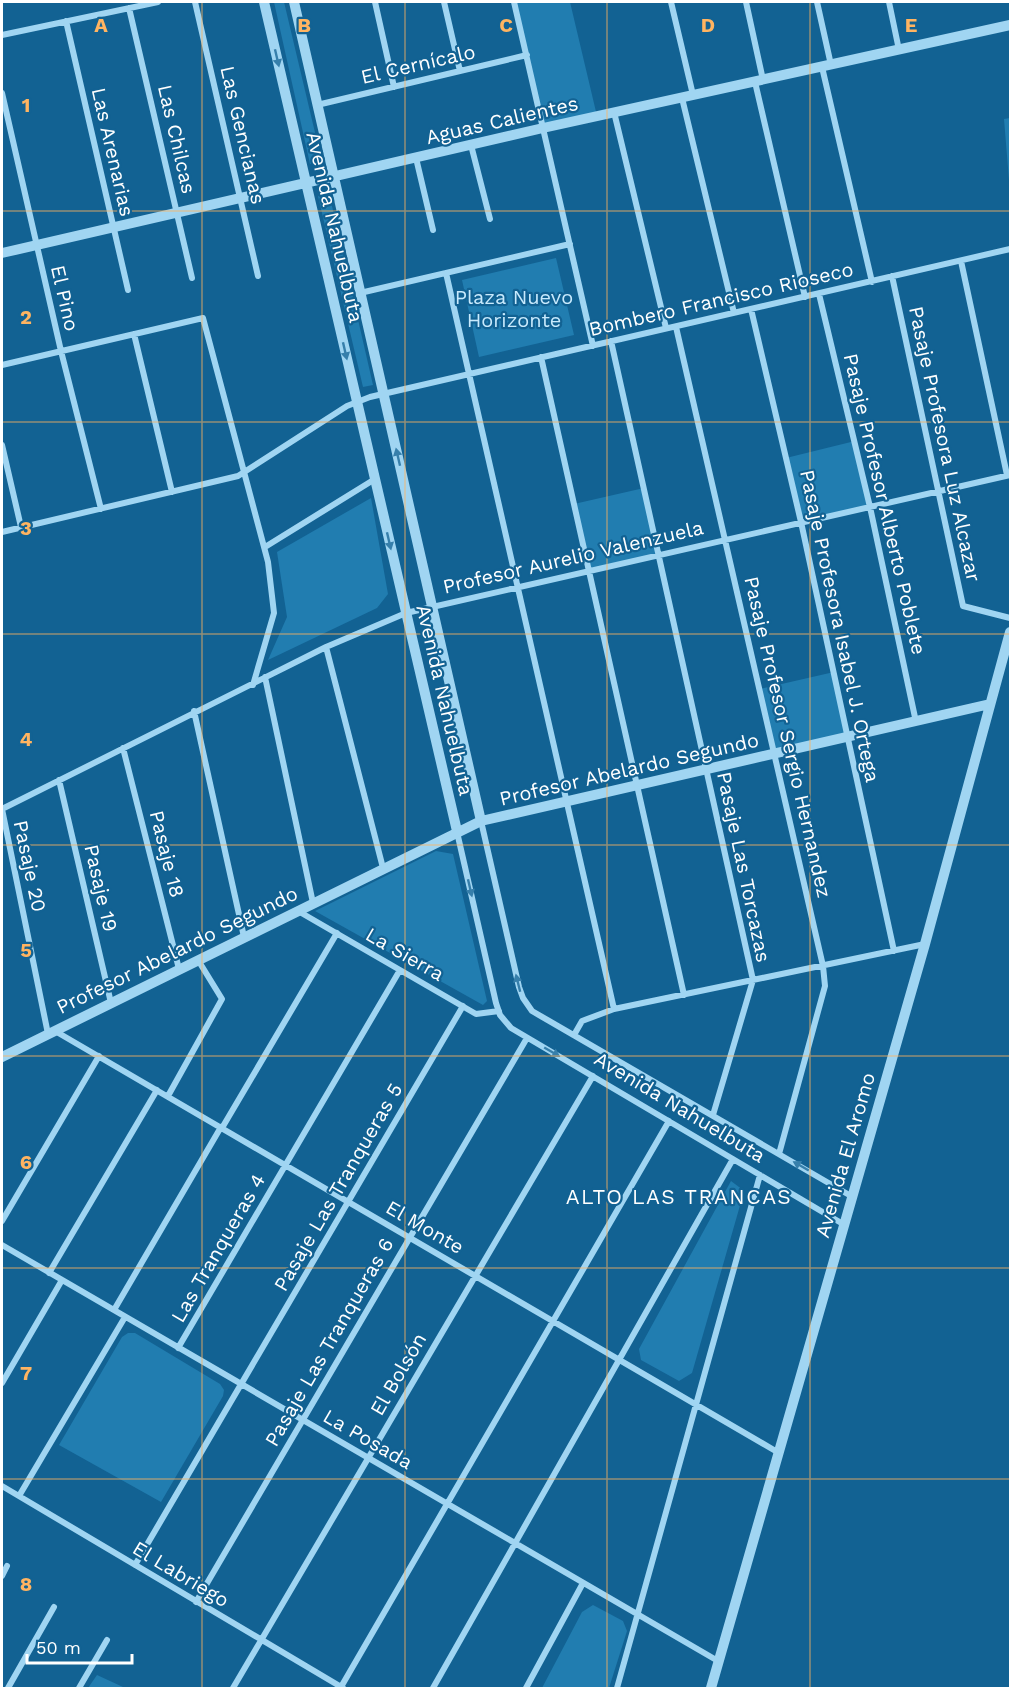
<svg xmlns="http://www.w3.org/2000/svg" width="1012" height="1690" font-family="'Work Sans',sans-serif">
  <rect width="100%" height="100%" fill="#126293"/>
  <path fill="#217db0" d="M274,2H284L322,162L310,164Z
    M514,2H570L597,116L543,128Z
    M1010,118V179L1009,180L1004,119Z
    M329,193L373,385L363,387L318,196Z
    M556,258L574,335L479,357L462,280Z
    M855,441L870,507L801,522L786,458Z
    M644,488L658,554L589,569L574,504Z
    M371,498L388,594L377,608L268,660L287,617L277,552Z
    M834,672L848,737L775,754L760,689Z
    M436,851L453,854L487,1001L483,1005L315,911Z
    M731,1181L743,1190L741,1202L692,1373L679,1381L641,1360L639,1349Z
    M128,1333H135L220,1384L224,1390L223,1396L161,1502L59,1445L122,1337Z
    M593,1605L623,1621L627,1631L609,1688H542L582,1612Z
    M97,1675L123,1687L125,1688H88Z"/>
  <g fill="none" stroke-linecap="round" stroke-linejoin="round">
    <path stroke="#a0d5f2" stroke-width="6" d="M195,2L258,276
      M375,2L394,87
      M444,2L460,71
      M514,2L593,346
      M671,2L693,95
      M746,2L763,80
      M817,2L831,65
      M889,2L899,50
      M129,8L192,278
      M66,21L128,290
      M2,35L158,2
      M822,67L872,282
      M755,82L805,297
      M2,93L61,351L101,509
      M682,98L734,313
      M317,105L527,55
      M614,112L666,328
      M471,145L490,219
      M416,158L433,230
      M961,261L1007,475
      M446,273L614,1009
      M892,276L963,606L1010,618
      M360,293L570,244
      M819,294L870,507L916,722
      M751,309L801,522L894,951
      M676,327L823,966L825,986L779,1154
      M134,334L172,492
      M611,341L753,980L713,1115
      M541,357L684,995
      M2,365L203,318L268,562L274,613L253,685
      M2,445L21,527
      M2,532L238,476L347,406L370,397L1010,249
      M265,547L375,479
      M326,647L383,868
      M265,677L313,903
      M194,711L244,937
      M123,748L179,969
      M59,780L111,1003
      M2,809L326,647L406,613L1010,475
      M2,809L48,1034
      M481,821L519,987L523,998L532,1011L851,1196
      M457,832L496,1003L500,1015L511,1028L843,1224
      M298,911L476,1014L499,1011
      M55,1031L779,1453
      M574,1035L582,1021L614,1009L925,944
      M168,1096L222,999L198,960
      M222,1128L337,933
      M2,1221L99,1056
      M2,1245L718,1661
      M49,1273L157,1090
      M114,1310L221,1127
      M178,1348L400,970
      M2,1383L62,1280
      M2,1486L343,1688
      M19,1496L125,1317
      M135,1565L463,1006
      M2,1576L7,1566
      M196,1602L527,1038
      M341,1687L669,1121
      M8,1688L54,1607
      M79,1688L107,1640
      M233,1688L593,1076
      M433,1688L733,1159
      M526,1688L583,1583
      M617,1688L760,1175"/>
    <path stroke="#a0d5f2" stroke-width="10" d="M264,2L457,831
      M294,2L481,821
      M2,253L543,128L1010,25
      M2,1057L481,821L990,704
      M711,1688L925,944L1010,632"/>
  </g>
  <defs><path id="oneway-solid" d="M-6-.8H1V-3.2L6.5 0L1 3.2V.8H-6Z" transform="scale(1.5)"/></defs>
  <g fill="#367fab">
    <use href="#oneway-solid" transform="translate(277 58) rotate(77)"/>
    <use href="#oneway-solid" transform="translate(345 351) rotate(77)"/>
    <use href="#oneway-solid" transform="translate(398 457) rotate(-103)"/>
    <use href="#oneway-solid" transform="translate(389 541) rotate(77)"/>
    <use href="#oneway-solid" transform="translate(470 888) rotate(77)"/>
    <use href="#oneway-solid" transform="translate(518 983) rotate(-104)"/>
    <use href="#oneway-solid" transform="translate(552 1052) rotate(30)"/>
    <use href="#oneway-solid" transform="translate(801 1166) rotate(-150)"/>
  </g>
  <path fill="none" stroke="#ffb461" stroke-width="1.5" stroke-opacity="0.55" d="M202,2V1688M405,2V1688M607,2V1688M810,2V1688M2,211H1010M2,422H1010M2,634H1010M2,845H1010M2,1056H1010M2,1268H1010M2,1479H1010"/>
  <g text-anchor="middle" stroke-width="4.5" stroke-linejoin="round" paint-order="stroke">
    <g font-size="20" fill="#fff" stroke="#126293">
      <text transform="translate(418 64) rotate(-13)" y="7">El Cernícalo</text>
      <text transform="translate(502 120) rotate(-13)" y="7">Aguas Calientes</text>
      <text transform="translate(243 135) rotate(77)" y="7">Las Gencianas</text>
      <text transform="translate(177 139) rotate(77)" y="7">Las Chilcas</text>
      <text transform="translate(113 152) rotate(77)" y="7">Las Arenarias</text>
      <text transform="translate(335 227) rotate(77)" y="7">Avenida Nahuelbuta</text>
      <text transform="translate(65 298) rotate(77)" y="7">El Pino</text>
      <text transform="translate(721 299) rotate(-13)" y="7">Bombero Francisco Rioseco</text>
      <text transform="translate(945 444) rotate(78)" y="7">Pasaje Profesora Luz Alcazar</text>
      <text transform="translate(885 504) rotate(77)" y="7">Pasaje Profesor Alberto Poblete</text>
      <text transform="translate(573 557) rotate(-13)" y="7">Profesor Aurelio Valenzuela</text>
      <text transform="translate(840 626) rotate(78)" y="7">Pasaje Profesora Isabel J. Ortega</text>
      <text transform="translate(445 700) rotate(77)" y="7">Avenida Nahuelbuta</text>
      <text transform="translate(788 737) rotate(77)" y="7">Pasaje Profesor Sergio Hernandez</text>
      <text transform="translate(629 769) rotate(-13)" y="7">Profesor Abelardo Segundo</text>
      <text transform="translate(167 854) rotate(76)" y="7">Pasaje 18</text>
      <text transform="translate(30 866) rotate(78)" y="7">Pasaje 20</text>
      <text transform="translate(744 867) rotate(78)" y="7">Pasaje Las Torcazas</text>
      <text transform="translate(101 888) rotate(77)" y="7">Pasaje 19</text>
      <text transform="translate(177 950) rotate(-26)" y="7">Profesor Abelardo Segundo</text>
      <text transform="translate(405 954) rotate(30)" y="7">La Sierra</text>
      <text transform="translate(680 1107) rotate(31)" y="7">Avenida Nahuelbuta</text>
      <text transform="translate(845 1155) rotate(-74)" y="7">Avenida El Aromo</text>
      <text transform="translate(338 1187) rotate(-60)" y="7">Pasaje Las Tranqueras 5</text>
      <text transform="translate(425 1227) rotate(30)" y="7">El Monte</text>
      <text transform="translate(218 1248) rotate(-60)" y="7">Las Tranqueras 4</text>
      <text transform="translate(329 1342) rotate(-60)" y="7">Pasaje Las Tranqueras 6</text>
      <text transform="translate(398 1374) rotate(-60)" y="7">El Bolsón</text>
      <text transform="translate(368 1439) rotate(30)" y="7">La Posada</text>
      <text transform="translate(181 1574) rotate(31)" y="7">El Labriego</text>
    </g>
    <g font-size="20" fill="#c8eafd" stroke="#126293">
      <text x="514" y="304">Plaza Nuevo<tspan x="514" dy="23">Horizonte</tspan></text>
    </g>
    <g font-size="21" letter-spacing="1.5" fill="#fff" stroke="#126293">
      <text x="679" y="1204">ALTO LAS TRANCAS</text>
    </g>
  </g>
  <g font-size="20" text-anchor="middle" font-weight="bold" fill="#ffb461" stroke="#126293" stroke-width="4.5" stroke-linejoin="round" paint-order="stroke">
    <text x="101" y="32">A</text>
    <text x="304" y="32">B</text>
    <text x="506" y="32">C</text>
    <text x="708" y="32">D</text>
    <text x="911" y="32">E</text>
    <text x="26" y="112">1</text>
    <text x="26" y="324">2</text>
    <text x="26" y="535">3</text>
    <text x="26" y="746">4</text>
    <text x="26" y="957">5</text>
    <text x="26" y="1169">6</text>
    <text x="26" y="1380">7</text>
    <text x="26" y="1591">8</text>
  </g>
  <rect width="1012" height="1690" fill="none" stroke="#ffffff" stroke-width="6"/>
  <path d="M27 1654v9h105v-9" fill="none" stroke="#ffffff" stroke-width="3"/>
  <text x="36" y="1654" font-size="18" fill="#ffffff" stroke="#126293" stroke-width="4.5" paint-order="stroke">50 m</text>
</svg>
